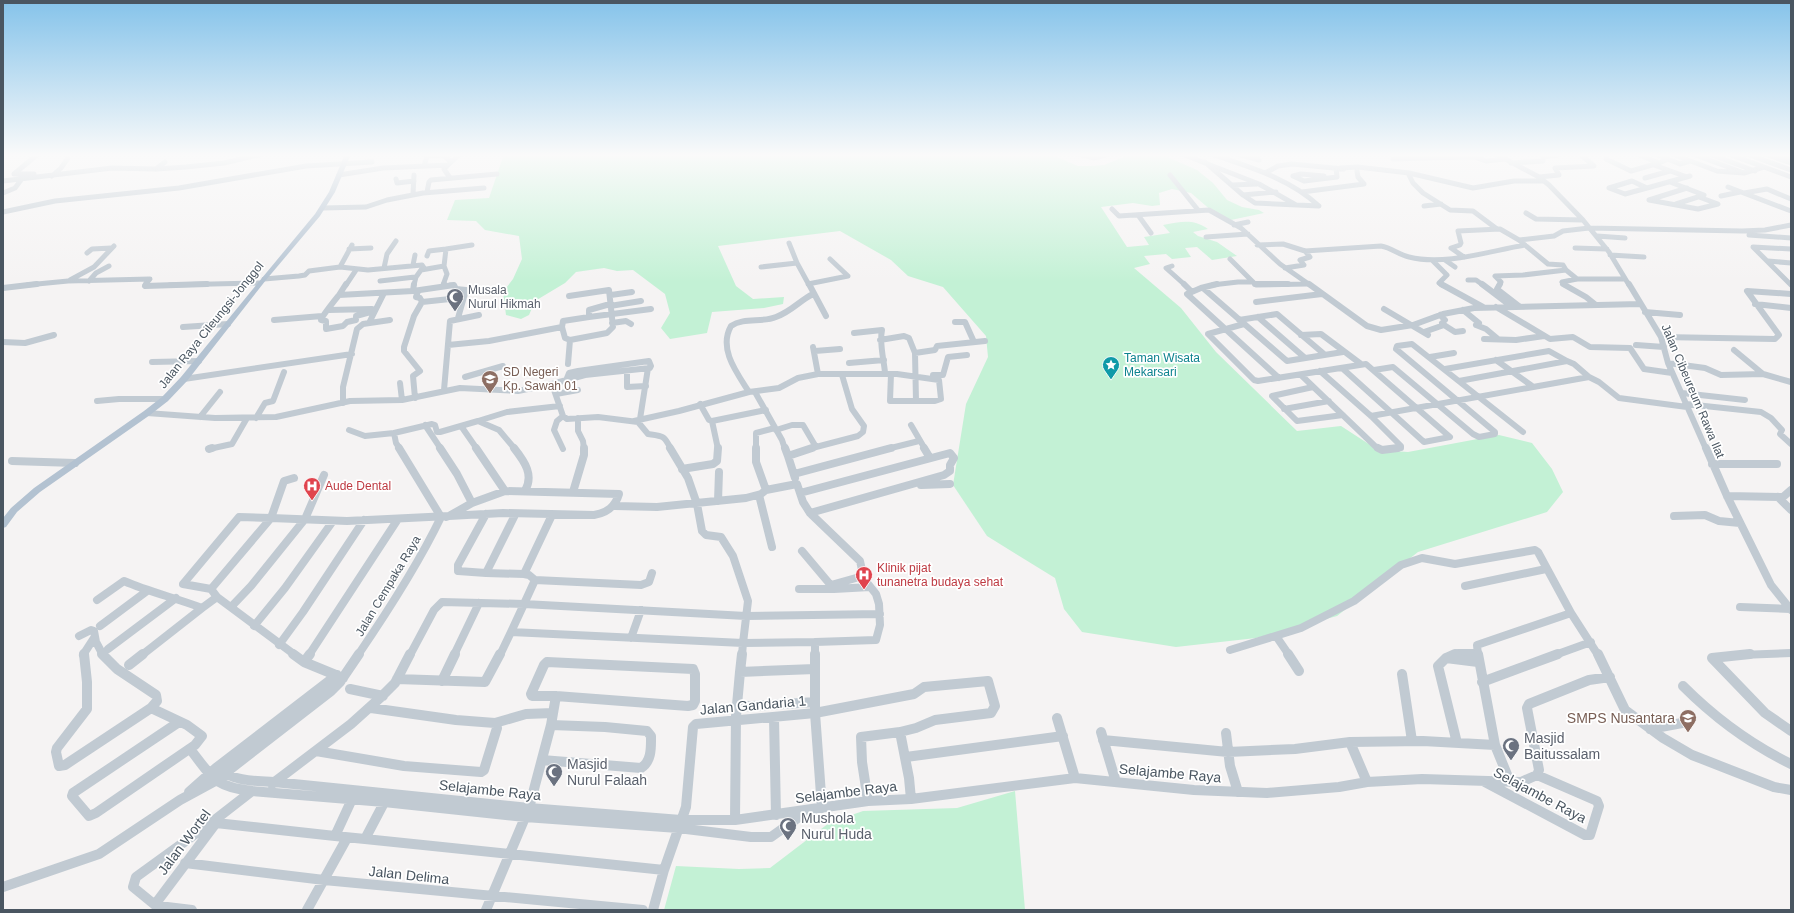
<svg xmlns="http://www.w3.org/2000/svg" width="1794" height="913" font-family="Arial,sans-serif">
  <rect width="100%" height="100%" fill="#f5f3f3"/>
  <path fill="#c3f1d5" d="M504,154H1050L1078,166H1091L1104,165L1131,154L1163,155L1197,170L1213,183L1227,200L1242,207L1259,210L1264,213L1226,221L1220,218L1191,193L1172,189L1159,193L1160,205L1152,206L1133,203L1101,207L1127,247L1149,245L1144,237L1170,233L1163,225C1181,222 1192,218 1208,229L1193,232L1198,236L1217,242L1237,256L1212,260L1197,247L1185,248L1191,257L1172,259L1166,254L1144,256L1150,264L1134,268L1181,308L1216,352L1297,431L1341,426L1378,450L1408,452L1499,435L1532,443L1552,469L1563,492L1547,512L1418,552L1337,616L1256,638L1176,647L1082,632L1064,609L1055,578L987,536L953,485L966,404L988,357L986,336L943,287L908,276L891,260L840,231L718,246L736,286L753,299L784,297L783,304L764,308L712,312L707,333L670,339L661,328L670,313L665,294L633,270L617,271L604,268L576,272L565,283L535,301L529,315L521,319L506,315L503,292L513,279L522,259L519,236L485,230L476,221L447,220L455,200L489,198Z
    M1015,791L1025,910H664L676,866L739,869L770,868L829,823L863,811L957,808Z"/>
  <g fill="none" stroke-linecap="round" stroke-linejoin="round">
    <path stroke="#c1cad2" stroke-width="5" d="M1078,154L1094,158L1109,154
      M1182,154L1259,184L1296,205
      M1237,154L1259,160L1254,154
      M1421,154L1425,158L1474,157L1486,161L1505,159
      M1496,154L1539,177L1549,185L1583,220L1609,252L1629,285
      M1637,154L1659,163L1668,159L1680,164L1690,161
      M1655,154L1668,159
      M1672,154L1717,171L1744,173L1693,154
      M1709,154L1755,171
      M1728,154L1764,167L1744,173
      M1747,154L1791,170
      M1765,154L1791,163
      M1781,154L1791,158
      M1393,159L1425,158
      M1606,159L1631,171L1659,163
      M1205,162L1243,195L1255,203L1319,206C1289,178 1249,167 1211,154
      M1511,163L1543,161V157L1558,155
      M448,165L444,169L450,178
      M1654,165L1687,177
      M424,166L427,156L443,155L450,161
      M1764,167L1791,177
      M1340,168L1358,167L1409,173L1473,188L1514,181H1543
      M1555,168L1594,166L1580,154
      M156,169L165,162
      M1265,173L1278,166L1292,164L1344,169
      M1408,173L1413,183L1423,193L1450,210L1473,211L1497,229
      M34,174H14L38,154
      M339,175L383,168L448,165L460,154
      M1170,175L1198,210
      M52,176L61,168L68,158
      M1293,176L1304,181L1337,177L1336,168
      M1293,176L1301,174L1324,176
      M1539,177L1559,175L1555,168
      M1645,178L1670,171
      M396,179L397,183L414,181
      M3,181L112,168L156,169L186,167L224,163L262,154
      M1632,181L1647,188L1625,194L1609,188Z
      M1670,182L1704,195L1676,204
      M1232,185L1257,184
      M1728,187L1791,211
      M1647,188L1690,176
      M1687,188L1649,200L1698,209L1718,204L1699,197
      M427,192L429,182L431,180L497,174
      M1302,192L1364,184L1358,177L1357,171
      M3,193L15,188L21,180
      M1744,193L1767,189L1791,199
      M413,194L414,175
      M1243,195L1276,192
      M1721,196L1740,192
      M1424,206L1441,204
      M323,208L366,207L387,200L423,193L484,188
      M1112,209L1119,216L1209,210L1241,228L1280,264L1310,285
      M3,212L55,201L179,188L306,166L372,162
      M1526,213L1536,219L1583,220
      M1138,215L1151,233
      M1234,225L1248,222
      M1749,235L1791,238
      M1597,236L1625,238
      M1206,237L1248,234
      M789,243L797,263L809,285
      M1257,245L1283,244L1305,251L1381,246C1392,248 1399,255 1409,257C1445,266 1489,251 1525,245
      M1575,248L1607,249
      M349,249L371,248
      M1791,249L1753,247L1791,285
      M87,253L92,249L111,248
      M1610,255L1644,257
      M427,256L429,251L446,249
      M1464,257L1451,248L1460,245L1461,243L1458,231L1500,229L1519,240
      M1230,259L1256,285L1307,284
      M1432,260L1447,275L1439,283L1442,285
      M1445,260L1455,267
      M1768,261L1791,263
      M413,265L415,255
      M1172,266L1166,268L1185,285
      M340,267L352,245
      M761,267L797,263
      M384,268L387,254L396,241
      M1285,268L1304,265L1300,260L1310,257L1305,251
      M264,279L299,276L305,275L309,271L340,267L368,270L422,265L424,268
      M1577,279L1566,270L1563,265L1548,264L1519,240L1554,236L1563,231L1589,228L1742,231L1765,230L1791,225
      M70,280L94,267L114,246
      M1468,280H1476L1483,285
      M89,281L96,273L109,266
      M380,281L415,277
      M808,284L848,276L830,259
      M27,285L68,281L150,279L145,285
      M169,285L260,283
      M346,285L356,270
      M414,285L416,277L421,270L444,266
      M443,285L447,274L444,266L446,249L472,245
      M450,285H454
      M1212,285L1238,282H1253
      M1499,285L1501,282L1495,276L1523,275L1566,270
      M1565,285L1562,282L1577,279H1625"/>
    <path stroke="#c1cad2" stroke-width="6" d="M146,284L145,286L207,284
      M414,284L413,291L454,285L456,289L466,290L458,318
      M809,284L826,316
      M1184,284L1192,292
      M1217,284L1201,288L1187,294L1279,378
      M1255,284H1288
      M1309,284L1367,326L1381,330L1413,325L1443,314L1474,308L1640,304
      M1441,284L1483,307
      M1482,284L1511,306
      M1500,284L1497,289L1519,306
      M1563,284L1586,297L1596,305
      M1629,284L1661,337L1668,363L1706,449
      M443,286L444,284
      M3,288L37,284
      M1203,288L1287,361L1343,352
      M339,295L346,284
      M611,295L632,292
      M569,296L609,290L613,327L607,333L570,340
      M422,302L450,299
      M1256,302L1322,294
      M1755,304L1791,308
      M610,306L641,301
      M1496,307L1550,339L1573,337L1590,347L1630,348L1644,369L1672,373
      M1384,309L1428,335
      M329,310L372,309
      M1463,310L1479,323L1476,325L1486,329L1498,339
      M374,311L356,316V320L347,322L343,326L326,329V321L321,320C322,316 335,300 339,295L413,291
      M1645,312L1680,315
      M589,317L651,309
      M1258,317L1304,357
      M274,320L322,316
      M1239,320L1277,314L1324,354
      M955,322H965L974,342
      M369,323L384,293
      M612,323L626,321L631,324
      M1244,324L1208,334L1254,380L1258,381L1366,364L1450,437L1424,442L1342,368
      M1444,325L1455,332L1463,331
      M183,327L228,324
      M562,327L565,338L570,340L568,364
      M1424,332L1444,325L1442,323L1445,320L1440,315
      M854,333L882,330C879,344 884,359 885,373
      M1301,335L1321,334L1361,364
      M1661,337L1775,339L1779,335L1747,291L1791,294
      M1484,339L1516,340L1544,336
      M880,340L904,336L909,338L915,353L916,401
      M3,342L25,343L54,335
      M448,345L489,341L562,327L563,321L589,317V310L610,304
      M1636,345L1664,347
      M813,347L818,374
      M1734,350L1763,374
      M815,351L840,349
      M915,353L935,350L937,346L985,341
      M1430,357L1454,353
      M1496,360L1532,386
      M152,362L199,361
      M849,363L884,360
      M1668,363L1705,368L1721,375L1763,374L1791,382
      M1445,369L1549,351L1567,361
      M1374,370L1393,367L1473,434L1479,437L1495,434V432L1396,349L1397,346L1412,344L1523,432
      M627,371V387L646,386
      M1320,371L1371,416L1401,446V448L1388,449
      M933,375H943L948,357L967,355
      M1301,375L1377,448L1380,449
      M465,377L503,366
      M184,379L352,354
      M1459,381L1567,361L1574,364L1589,377
      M400,383L402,400
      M552,384L585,375L650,368L651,366L649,361L578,371L569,373L567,378
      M1313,387L1272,396L1297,421L1343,415
      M444,390L450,321L479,315
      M749,392C737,373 718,349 731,326C744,317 762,323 776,317C792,311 799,301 813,294
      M755,392L782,440L785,449
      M1682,393L1745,400
      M556,394L578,390
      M415,398L413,376L420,371L404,351V347L414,316L422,302L420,298L416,297L418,291
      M97,401L119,399H165
      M343,403V387L357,329L363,324L390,320
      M700,404L709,420L712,421L718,449
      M1686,404L1761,412L1771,418L1782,430L1780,434L1791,444
      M1284,409L1329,401
      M147,413L215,418L276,417L350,401L402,400L460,388L518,391L552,384L563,416L567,419L598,417L638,422L648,434C663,436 664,435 671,449
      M563,416L557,421L554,430L563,449
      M1371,416L1589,377L1599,382L1619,398L1687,407
      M200,417L220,392
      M256,418L265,403L273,401L284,372
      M578,418V431L583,441L584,449
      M640,419L648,368
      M478,421L507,412L560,406
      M634,421L679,411L749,392L779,388L798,378L818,374H897L939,380L941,399L935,401H890L891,374
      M712,421L766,410
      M425,425L441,449
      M911,425L925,449
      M461,426L477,449
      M349,430L365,436L394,433
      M776,430L792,425H803L816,447L809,449
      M816,447L858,436L863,432L864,426L852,409L842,375
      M209,449L232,444L247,418
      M400,449L396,443L394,433L432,424L435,425L437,432H440L478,421L499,430L515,449
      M756,449V433L775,428
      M887,449L919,441"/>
    <path stroke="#c1cad2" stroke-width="8" d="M440,448L457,474L472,503
      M476,448L505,491
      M514,448C525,462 534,475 525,491
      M756,448V462L766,490
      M785,448L788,456
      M924,448L930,458
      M1378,448L1382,450L1398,448
      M1706,448L1727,496L1771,585L1791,610
      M209,449L212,448
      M12,461L75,463
      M1712,464H1777
      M682,469L713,464L717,461L718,448
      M794,474L891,448
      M795,478L788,456L812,448
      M921,485L950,484
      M505,491L619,494C615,507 607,513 594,515L503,513L449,516L472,503Z
      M573,492L584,455V448
      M800,493L950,453L954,458L950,465V471L944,475L810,513
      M759,495L772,547
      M1727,496L1783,497L1791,490
      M1778,497L1791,510
      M718,501L719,472
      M615,506L657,507L746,498L761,494L766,490L797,484L803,502L810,513L860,561L864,579L876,594L879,604L880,625L876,640L815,642
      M486,514L458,565V571L486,573L515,515
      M1674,516L1705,515L1719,521L1740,523
      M446,517L449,516
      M486,573L524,574L529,575L535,580L641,585L649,582L652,573
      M524,574L552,515
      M535,580L524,604L746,616L880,614
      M831,585L863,576
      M1465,586L1546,569
      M211,589L183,584L239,517L271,518L284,481L294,478
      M799,589H834L802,551
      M834,589L870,587
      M97,600L124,581C149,592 176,598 202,608L217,597
      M231,607L251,586L305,519L324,475
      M1740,607L1790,609
      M100,626L147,591
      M254,626L285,588L333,521
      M79,636L91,630L94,631L96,642L103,655
      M1276,636L1289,655
      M631,638L641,610
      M279,645L303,612L364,520
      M108,649L176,598
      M1230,650L1301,628L1354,601L1401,565L1422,558L1455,564L1535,550L1538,552L1571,613L1598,655
      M83,655L94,638
      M142,655L202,608
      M295,655L217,597L211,589L271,518L347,521L449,516
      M309,655L398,519
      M358,655C388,611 418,565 441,517L399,448
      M410,655L434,610L442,602L524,604L511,632
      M454,655L479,603
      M500,655L511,632L743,643L748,601L733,556L721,537L706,535L702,531L697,504L688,478L670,448
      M742,655L743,643L815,642V655
      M1453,655L1458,653H1477
      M1478,655L1477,645L1571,613
      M1555,655L1591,642
      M1740,655L1791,653"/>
    <path stroke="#c1cad2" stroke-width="10" d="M84,654L87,682V709L57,748L56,752L59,766L65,765L151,708
      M102,654L117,669L156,695L157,701L151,708L187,725L202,736L195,745L96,813L89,816L72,796L73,793L179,722
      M293,654L304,662L343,678
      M815,654V669
      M1288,654L1299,671
      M1478,654L1495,745L1510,782
      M1598,654L1625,710L1663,738L1692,755L1774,787L1791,790
      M1750,654L1712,658L1765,713L1791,731
      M1446,658L1455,654
      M304,662L310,654
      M547,662L693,669L695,674V701L693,705L688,706L556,696H532L531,694L544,665Z
      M129,665L143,654
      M740,672L742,654
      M1402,674L1412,741
      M397,679L485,682L500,654
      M442,681L455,654
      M1482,682L1558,654
      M1683,686C1715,718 1750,744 1791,764
      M350,689L383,696
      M737,707L815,702
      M774,718L776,815
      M1057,718L1075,778
      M495,723L526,714L553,713
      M1650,729L1682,723
      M900,732L909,778L911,799
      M1101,732L1116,782
      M1226,733L1230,766L1238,792
      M1103,740L1228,752L1295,749L1350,742L1367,782
      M1350,742L1423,741L1495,745
      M1457,743L1438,666L1446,658L1478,662
      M190,749C212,777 214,787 252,791L384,802L525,817L678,828L751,837H771L809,810
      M316,751L404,766L481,772L484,770L497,728L495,723L456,720L371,708
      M906,757L1063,736
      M542,760L641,768C652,761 651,747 651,736L647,731L605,727L551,725
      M216,768C234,781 252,781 274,782L529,808L681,820H735L868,801L911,799L1075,778L1194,790L1267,793L1339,787L1367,782L1422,779L1521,782L1537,775L1539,770L1527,708L1529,704L1589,680L1610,677
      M1485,782L1585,835H1590L1599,806L1597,801L1537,775
      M272,784L351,724L381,697L395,683L410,654
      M189,792L216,768L337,675
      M353,797L335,836L365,839L386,799
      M735,820L736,716L740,672L815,669V713L822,808
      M216,823L335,836
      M365,839L664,870
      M185,863L324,880L643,910
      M3,887L99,854L180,800L215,781L331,691L340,682L359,654
      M155,905L133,887L136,877L216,819
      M167,907L192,910
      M165,910L167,907L156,906V903L216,823V819L252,791
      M307,910L347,838
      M486,910L529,808L551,725L556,696
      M653,910L664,870L686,807L693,727L696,724L815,713L914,694L924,687L988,681L995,706L991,713L935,720L916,728L900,732L861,737L862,762L868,801"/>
    <path fill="#b3c2d1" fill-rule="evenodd" d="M345,154H351L335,192L320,216L266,280L187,381L168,401L150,415L40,492L17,512L6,527L3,528V518L11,508L34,488L144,411L162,397L181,377L262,278L315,214L329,192Z"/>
  </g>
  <linearGradient id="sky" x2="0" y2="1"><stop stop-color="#85c3ea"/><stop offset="0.55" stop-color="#fafafa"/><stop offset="1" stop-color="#fafafa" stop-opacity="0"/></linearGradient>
  <rect width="1794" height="282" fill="url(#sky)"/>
  <defs>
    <symbol id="mosque-pin" viewBox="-11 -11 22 30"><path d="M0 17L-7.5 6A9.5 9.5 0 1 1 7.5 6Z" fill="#6b7280" stroke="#fff"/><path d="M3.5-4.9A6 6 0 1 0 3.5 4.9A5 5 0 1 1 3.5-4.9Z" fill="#fff"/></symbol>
    <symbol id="sight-pin" viewBox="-11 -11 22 30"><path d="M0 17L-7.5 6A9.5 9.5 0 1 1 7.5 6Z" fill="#0f9aa8" stroke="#fff"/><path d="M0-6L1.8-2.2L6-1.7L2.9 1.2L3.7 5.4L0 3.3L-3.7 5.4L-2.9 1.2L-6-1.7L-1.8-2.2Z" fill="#fff"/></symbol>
    <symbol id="school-pin" viewBox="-11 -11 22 30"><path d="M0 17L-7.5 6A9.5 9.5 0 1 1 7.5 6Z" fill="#8d6e63" stroke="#fff"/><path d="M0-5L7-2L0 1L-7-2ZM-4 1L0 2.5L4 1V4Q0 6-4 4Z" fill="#fff"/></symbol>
    <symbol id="hospital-pin" viewBox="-11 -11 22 30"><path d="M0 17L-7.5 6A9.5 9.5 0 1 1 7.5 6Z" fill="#e0444e" stroke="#fff"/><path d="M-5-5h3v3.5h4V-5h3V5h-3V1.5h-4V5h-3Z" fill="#fff"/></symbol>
  </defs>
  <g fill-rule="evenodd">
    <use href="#mosque-pin" x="445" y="287" width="20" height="27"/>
    <use href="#sight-pin" x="1101" y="355" width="20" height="27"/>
    <use href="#school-pin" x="480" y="369" width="20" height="27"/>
    <use href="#hospital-pin" x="302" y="476" width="20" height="27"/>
    <use href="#hospital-pin" x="854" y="565" width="20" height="27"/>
    <use href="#school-pin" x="1678" y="708" width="20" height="27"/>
    <use href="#mosque-pin" x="1501" y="736" width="20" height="27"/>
    <use href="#mosque-pin" x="544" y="762" width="20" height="27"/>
    <use href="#mosque-pin" x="778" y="816" width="20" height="27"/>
  </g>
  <g text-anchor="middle" stroke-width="3.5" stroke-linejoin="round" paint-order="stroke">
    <g font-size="12" fill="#5b616d" stroke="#fff" text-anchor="start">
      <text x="468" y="294">Musala<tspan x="468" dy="14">Nurul Hikmah</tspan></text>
    </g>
    <g font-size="12" fill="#4a5661" stroke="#fff">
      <text transform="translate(211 325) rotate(-51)" y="4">Jalan Raya Cileungsi-Jonggol</text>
      <text transform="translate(1693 391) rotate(67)" y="4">Jalan Cibeureum Rawa Ilat</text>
      <text transform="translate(388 586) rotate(-59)" y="4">Jalan Cempaka Raya</text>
    </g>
    <g font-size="12" fill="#0d838f" stroke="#fff" text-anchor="start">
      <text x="1124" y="362">Taman Wisata<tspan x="1124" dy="14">Mekarsari</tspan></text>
    </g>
    <g font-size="12" fill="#785e54" stroke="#fff" text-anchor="start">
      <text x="503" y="376">SD Negeri<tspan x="503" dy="14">Kp. Sawah 01</tspan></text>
    </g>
    <g font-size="12" fill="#be3a42" stroke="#fff" text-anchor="start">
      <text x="325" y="490">Aude Dental</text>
      <text x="877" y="572">Klinik pijat<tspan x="877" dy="14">tunanetra budaya sehat</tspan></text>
    </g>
    <g font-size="14" fill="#4a5661" stroke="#fff">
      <text transform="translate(753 705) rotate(-5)" y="5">Jalan Gandaria 1</text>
      <text transform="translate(1170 773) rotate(5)" y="5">Selajambe Raya</text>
      <text transform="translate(490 790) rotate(6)" y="5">Selajambe Raya</text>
      <text transform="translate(846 792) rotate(-7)" y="5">Selajambe Raya</text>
      <text transform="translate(1540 795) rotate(28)" y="5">Selajambe Raya</text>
      <text transform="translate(184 842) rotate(-53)" y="5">Jalan Wortel</text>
      <text transform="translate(409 875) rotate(6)" y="5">Jalan Delima</text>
    </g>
    <g font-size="14" fill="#785e54" stroke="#fff" text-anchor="end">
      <text x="1675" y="723">SMPS Nusantara</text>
    </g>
    <g font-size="14" fill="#5b616d" stroke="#fff" text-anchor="start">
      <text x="1524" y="743">Masjid<tspan x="1524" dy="16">Baitussalam</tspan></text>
      <text x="567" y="769">Masjid<tspan x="567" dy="16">Nurul Falaah</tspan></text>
      <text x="801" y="823">Mushola<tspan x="801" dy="16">Nurul Huda</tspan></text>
    </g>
  </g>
  <rect width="1794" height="913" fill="none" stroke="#4a5661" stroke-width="8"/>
</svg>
